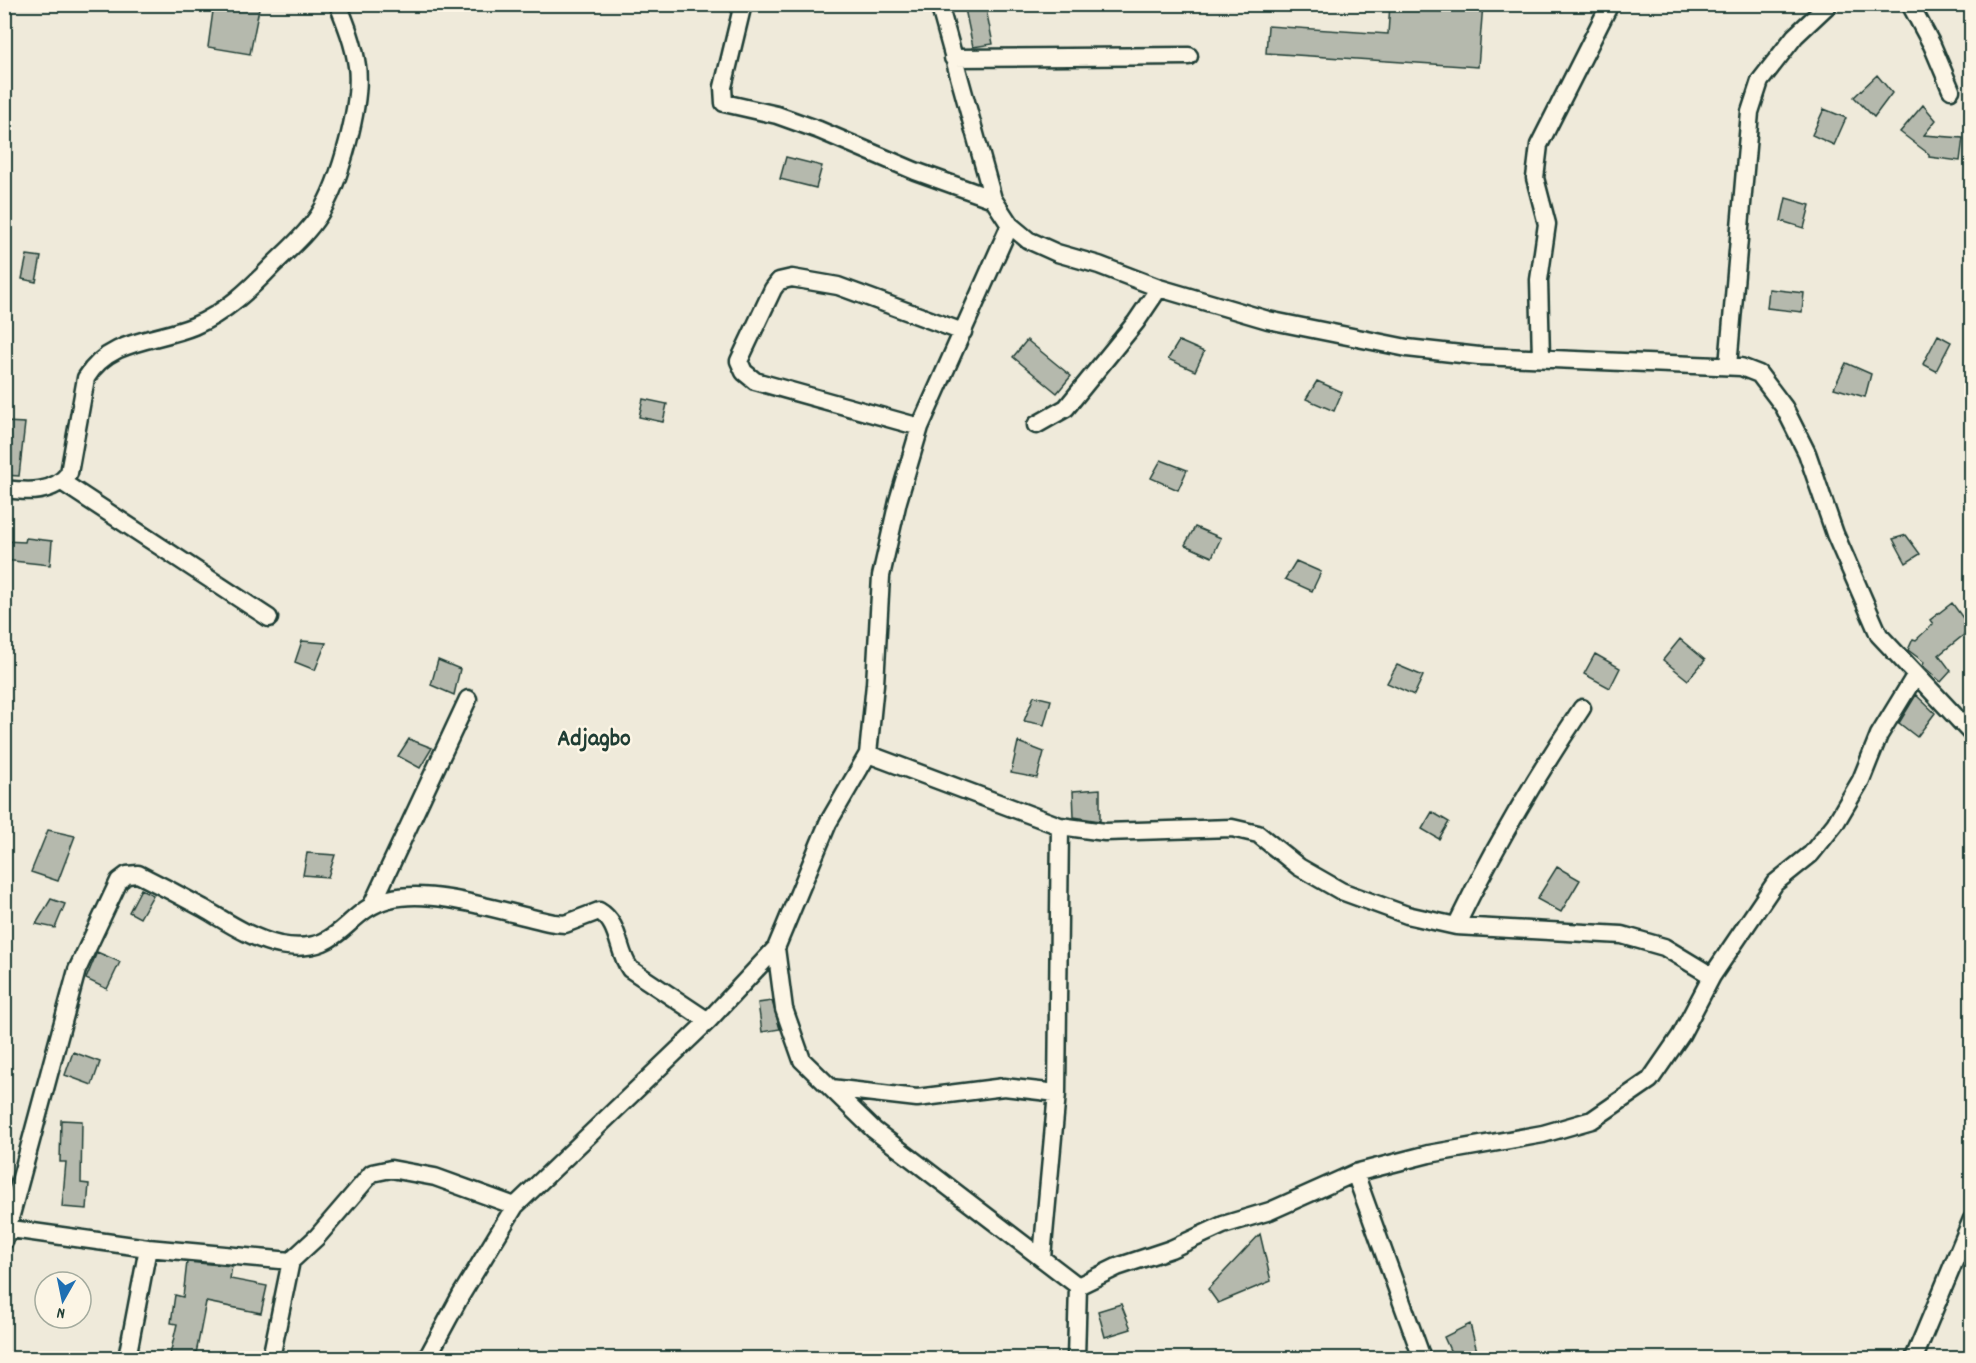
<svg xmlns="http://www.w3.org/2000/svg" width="1976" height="1363" font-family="Dekko,sans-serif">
  <rect width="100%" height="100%" fill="#efeada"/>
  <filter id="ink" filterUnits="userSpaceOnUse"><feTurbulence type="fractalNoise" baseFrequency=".0167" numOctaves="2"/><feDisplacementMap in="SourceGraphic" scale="12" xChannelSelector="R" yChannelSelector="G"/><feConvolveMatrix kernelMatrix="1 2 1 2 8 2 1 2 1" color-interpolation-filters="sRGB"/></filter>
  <g filter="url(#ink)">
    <path fill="#b5b9ad" stroke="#1f3d34" stroke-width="1.5" d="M214,4H260L250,54L208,47Z
      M964,4H985L993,44L973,47Z
      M1390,4H1483L1478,67L1266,53L1268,26L1388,34Z
      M1877,75L1892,93L1874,117L1854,97Z
      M1923,105L1936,120L1924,135L1963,138L1960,161L1929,157V154L1900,132Z
      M1824,109L1846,118L1834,145L1812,135Z
      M786,157L822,166L816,188L780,179Z
      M1786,198L1810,205L1804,228L1781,221Z
      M27,255L41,257L36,282L22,279Z
      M1769,289L1804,293L1802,312L1767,308Z
      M1938,335L1951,342L1936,371L1923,364Z
      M1027,340L1071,376L1057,393L1013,357Z
      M1179,341L1204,352L1195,371L1168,359Z
      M1846,363L1871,374L1865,397L1834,388Z
      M1317,381L1342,392L1334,411L1306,399Z
      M643,399L667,404L663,422L639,417Z
      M4,422L25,423L19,476L4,475Z
      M1161,460L1187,470L1178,490L1151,478Z
      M1195,527L1221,538L1212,557L1185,545Z
      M1906,535L1920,554L1906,563L1893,539Z
      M26,538L52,541L50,565L4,560V541L25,542Z
      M1296,561L1321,572L1312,591L1285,579Z
      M1952,603L1971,629L1939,655L1951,671L1941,682L1923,666L1924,662L1908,650L1913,639L1916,640L1933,624L1930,620Z
      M1680,639L1705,660L1688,680L1663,660Z
      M302,641L326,643L315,670L295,662Z
      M1595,654L1620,668L1610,688L1584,674Z
      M438,660L460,669L454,695L431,685Z
      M1397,665L1423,676L1414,695L1387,683Z
      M1916,695L1935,713L1917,737L1899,723Z
      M1034,696L1051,700L1044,725L1024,721Z
      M409,739L432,748L420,768L398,756Z
      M1018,742L1044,752L1037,778L1011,773Z
      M1100,789V821L1074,817L1073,791Z
      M1432,812L1449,822L1439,839L1422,829Z
      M48,830L75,836L58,881L31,872Z
      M307,853L335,855L328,877L303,875Z
      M1557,867L1580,880L1561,912L1537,899Z
      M141,889L153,895L140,918L129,912Z
      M51,899L65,904L55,928L36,924Z
      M97,952L120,962L107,989L86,979Z
      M772,1001L780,1029L762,1032L758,1003Z
      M73,1052L100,1062L92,1085L65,1075Z
      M61,1120L82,1121L81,1183L89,1184L87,1209L62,1207L66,1162H60Z
      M1260,1234L1271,1281L1218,1303L1208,1289Z
      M187,1262L232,1266L230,1279L267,1286L261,1313L206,1302L195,1359H169L177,1324L171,1323L175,1295L183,1297Z
      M1121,1304L1131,1329L1105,1337L1098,1311Z
      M1470,1324L1479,1359H1454L1444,1337Z"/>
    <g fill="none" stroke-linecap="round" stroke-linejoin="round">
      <defs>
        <path id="minor" d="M743,4L723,87L724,103L777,115L819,130L915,171L993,199
          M939,4L993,199L1010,225L1028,240L1057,253L1099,265L1159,288L1268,320L1407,348L1479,356L1741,367L1759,374L1784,407L1807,453L1835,534L1879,635L1972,734
          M1910,4L1932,45L1951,90
          M953,58L1189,56
          M1010,225L920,427L898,501L881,576L875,684L868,754L828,823L776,948L784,1009L802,1060L874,1130L1078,1286L1076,1358
          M1541,358L1539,280L1547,224L1535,178L1539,145L1610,4
          M1728,366L1750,112L1760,81L1795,36L1829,4
          M1036,425L1066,408L1136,322L1159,288
          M920,427L755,381L744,372L739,361L773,289L779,281L792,278L838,286L963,332
          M62,482L269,618
          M4,489C28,492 53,494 69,473L86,378C110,338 156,342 194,326C225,313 250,289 273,265C289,249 307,234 319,215C340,183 362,103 357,66C354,44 346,24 338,4
          M868,754L1060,826L1105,832L1232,828L1258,834L1299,867L1341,891L1407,915L1456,926L1622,935L1664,947L1712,976
          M372,905L468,699
          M1456,926C1493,849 1535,778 1582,708
          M831,1088L917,1098L1004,1087L1057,1093
          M1355,1173L1422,1358
          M4,1228L148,1248L291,1261
          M4,1241L77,970L119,881L127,875L138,874C160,885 181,896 203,908C227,922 252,939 280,945C343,956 343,911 389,899C435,887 508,914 554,923L565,924L599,911C620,923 617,951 630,969L708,1021
          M1042,1257L1057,1093L1060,826
          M1078,1286L1117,1267L1171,1249L1223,1225L1270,1211L1355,1173L1429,1154L1543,1134L1592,1120L1650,1080L1681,1035L1712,976L1775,883L1811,854L1835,824L1861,780L1879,735L1915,676
          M127,1358L148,1248
          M271,1358L291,1261L317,1237L372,1173L391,1169L435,1177L515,1206
          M427,1358L461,1295L515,1206L708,1021L776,948
          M1914,1358L1972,1219"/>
      </defs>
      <use href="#minor" stroke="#1f3d34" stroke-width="21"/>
      <use href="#minor" stroke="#fcf5e5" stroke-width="16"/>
    </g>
  </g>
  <g text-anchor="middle" stroke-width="5" stroke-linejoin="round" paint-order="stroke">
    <g font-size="24" font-weight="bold" fill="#1f3d34" stroke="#fcf5e5">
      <text x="594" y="745">Adjagbo</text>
    </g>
  </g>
  <rect width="1976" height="1363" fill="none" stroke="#fcf5e5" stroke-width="24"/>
  <rect x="12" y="12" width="1952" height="1339" fill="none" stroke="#1f3d34" stroke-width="2" filter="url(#ink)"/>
  <g transform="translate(63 1300) rotate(189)"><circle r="28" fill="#fcf5e5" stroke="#a4ab9e" stroke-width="1.5"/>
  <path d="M0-4.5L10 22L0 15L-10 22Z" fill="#1f6fb2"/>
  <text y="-9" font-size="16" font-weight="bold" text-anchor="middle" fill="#1f3d34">N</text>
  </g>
</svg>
